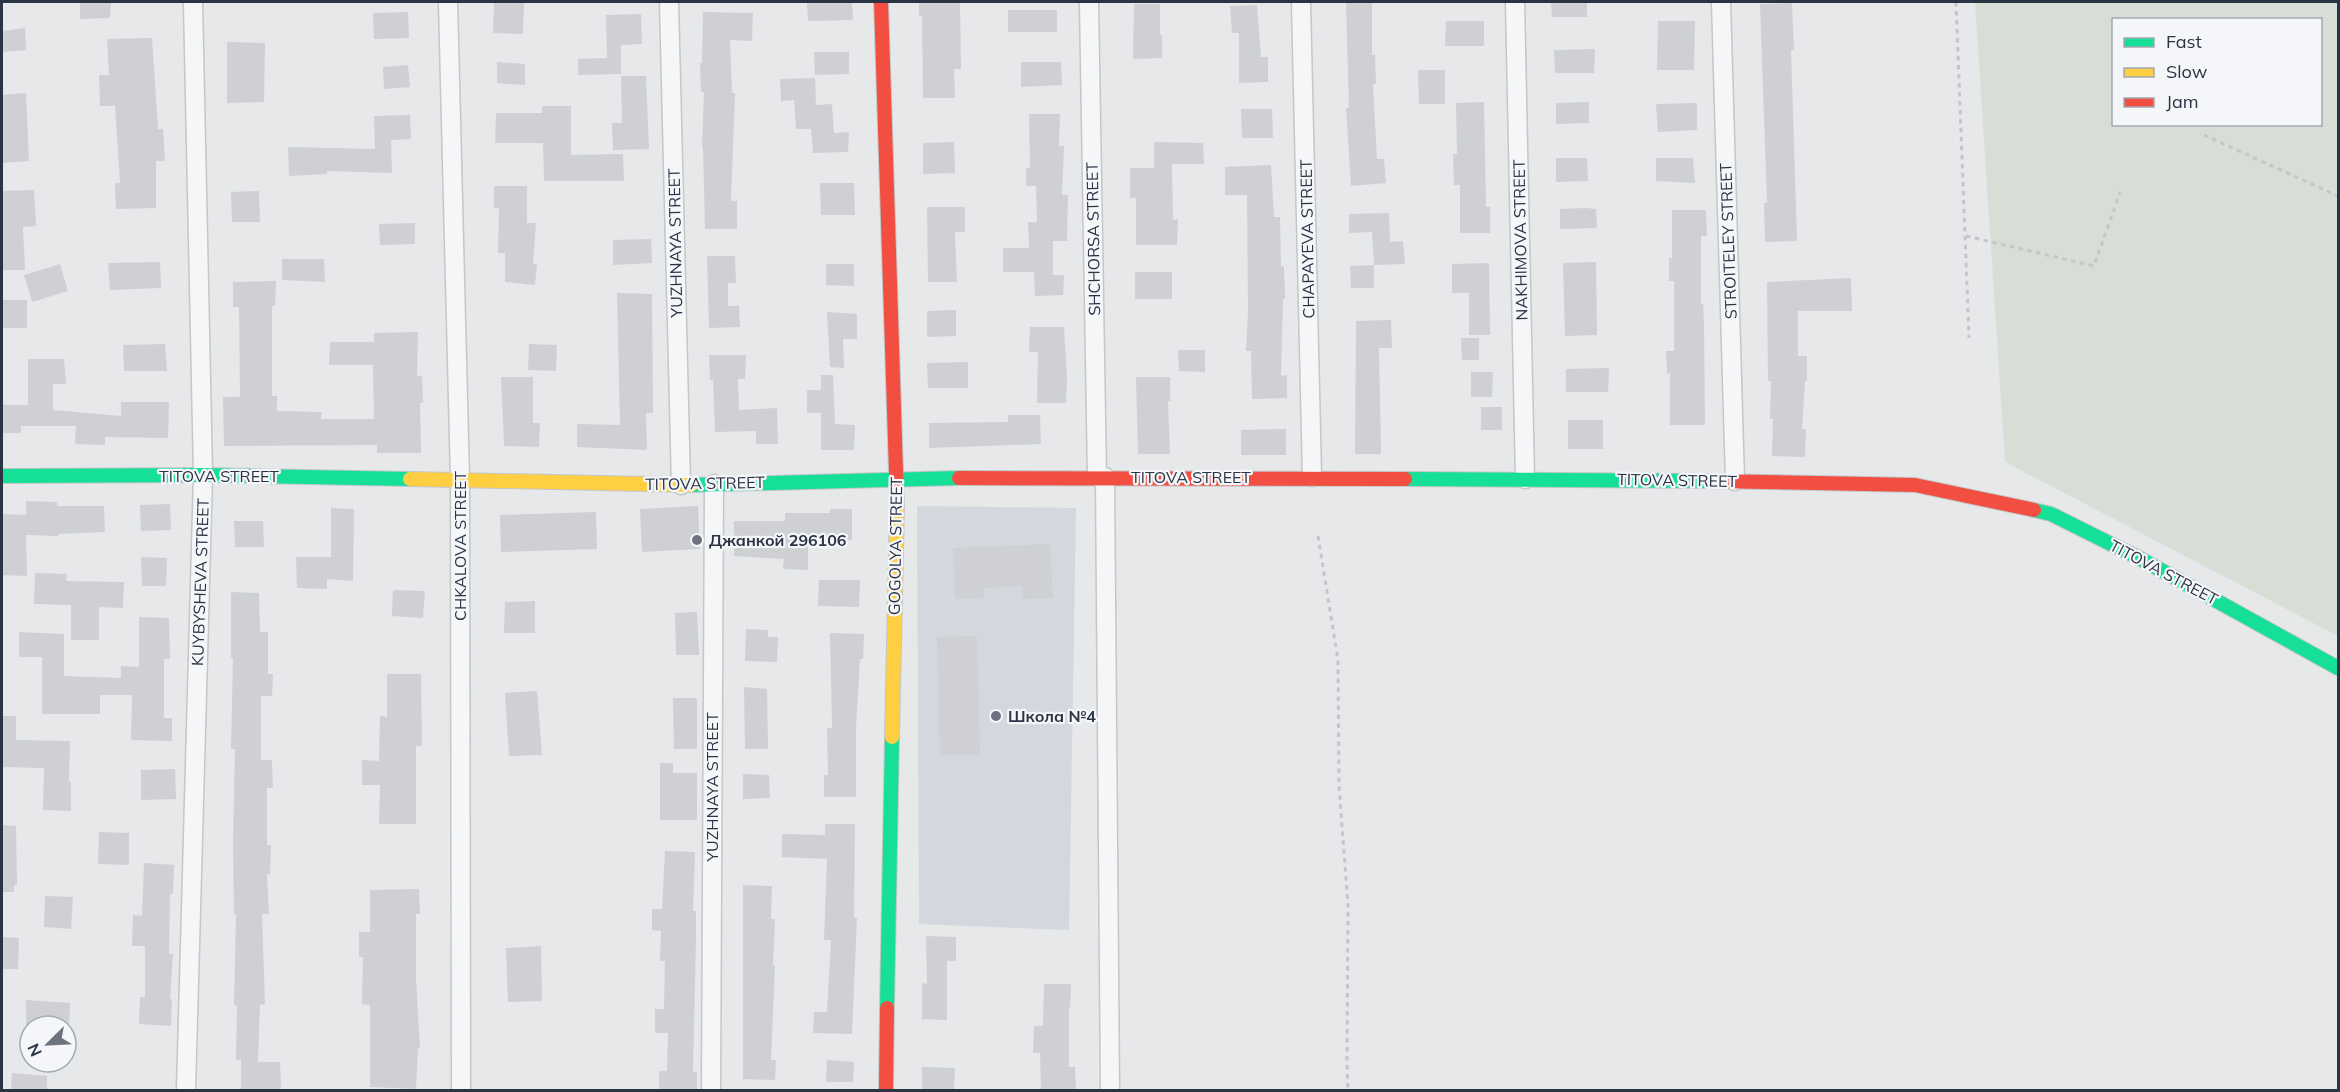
<svg xmlns="http://www.w3.org/2000/svg" width="2340" height="1092" font-family="Mulish,sans-serif">
  <rect width="100%" height="100%" fill="#e6e8ea"/>
  <path fill="#d4d7dd" d="M917,506L1076,508L1069,930L919,924Z"/>
  <path fill="#d6ded6" fill-rule="evenodd" d="M1975,2H2338V636L2005,462ZM2114,20H2320V124H2114Z"/>
  <path fill="#ced0d3" d="M80,2H111L110,18L80,19Z
    M494,2H524L523,34L493,33Z
    M807,2H852L853,20L808,21Z
    M919,2H960L961,69H954L955,98H923L922,16H919Z
    M1346,2H1372V55H1375L1376,84H1373L1377,159H1384L1386,183L1351,186L1346,108H1349Z
    M1551,2H1587V17H1552Z
    M1792,3L1794,50H1791L1797,241L1765,242L1764,203H1767L1760,4Z
    M1134,4H1160V35H1162V58L1133,59Z
    M1257,5L1261,57H1268V82L1239,83V33H1232L1230,6Z
    M1008,10H1057V32H1008Z
    M408,12L409,38L374,39L373,13Z
    M703,12L753,13L752,41L730,40L732,93H735L731,201H737V229H705L703,148H702L704,92H701L700,63H702Z
    M641,14L642,44L621,45V74L578,75V59L607,58L606,15Z
    M1446,21H1484V46H1445Z
    M1658,21H1695L1694,70H1657Z
    M25,28L26,50L2,52V31Z
    M152,38L158,129H163L165,161H156V208L116,209L115,183H120L115,106H100L99,75H109L107,39Z
    M227,42L265,43L264,102L227,103Z
    M1595,49L1594,73H1555L1554,50Z
    M814,52H849V74L815,75Z
    M497,62L525,64V85L497,83Z
    M1021,62H1061L1062,85L1021,87Z
    M408,65L410,87L384,89L383,67Z
    M1418,70H1445V104H1419Z
    M621,76H646L649,149L613,150L612,123H622Z
    M815,78L816,105L832,104L834,133L849,132L848,152L813,153L811,129H796L794,100L781,101L780,79Z
    M26,93L29,161L2,163V95Z
    M1484,102L1486,207H1490V233H1460V185H1454L1453,154H1457L1456,103Z
    M1589,102V123L1556,124V103Z
    M1697,103V130L1658,132L1656,104Z
    M542,106H571V155L623,154L624,181H544L543,143H495L496,113H542Z
    M1241,109H1272L1273,138H1242Z
    M1029,114H1060L1059,146H1064L1062,195H1068L1067,241H1053V275H1064L1063,295L1035,296L1034,272H1003V248H1029L1028,222H1037L1036,186H1026V168H1030Z
    M410,115L411,139L391,140L392,173L327,171V174L289,176L288,147L375,149L374,116Z
    M954,142L955,173L923,174V143Z
    M1154,142L1203,143L1204,164H1172L1173,220L1178,219L1177,245H1136V198H1130V168H1154Z
    M1556,158H1587L1588,181L1556,182Z
    M1656,158H1693L1695,183L1656,181Z
    M1271,165L1274,217H1280L1281,267L1284,266L1285,299H1283L1281,376L1287,375V398L1252,399L1251,351H1246L1248,312L1247,195H1225V167Z
    M820,183H854L855,215H821Z
    M494,186H527V223H536L533,264H537L535,285L505,282V253H498L499,208H494Z
    M34,190L36,226L23,227L25,270H2V191Z
    M259,191L260,222H232L231,192Z
    M927,207H965V232H955L957,282H928Z
    M1586,208L1596,209L1597,228L1560,229V209Z
    M1672,210H1706L1707,236H1701V304H1703L1704,324L1705,425H1670V373L1667,374L1666,351H1674V281H1669V258H1672Z
    M1389,213L1390,242L1403,241L1405,264L1374,265L1372,232L1349,233V214Z
    M415,223V244L380,245L379,224Z
    M651,239L652,263L613,265V240Z
    M707,256H735L736,283H728V306H739L740,327L709,328Z
    M282,259H324L325,282L282,280Z
    M160,262L161,288L110,290L108,263Z
    M1596,262L1597,335L1565,336L1563,263Z
    M1489,263L1490,335H1469V293H1452V264Z
    M60,264L68,291L32,302L24,275Z
    M826,264H854V286L826,285Z
    M1374,265V288H1351L1350,266Z
    M1135,272H1172V299H1135Z
    M1851,278L1852,311H1798V356H1807V381H1805L1802,429H1806L1805,457L1772,456L1773,419H1770L1771,381H1768L1767,282Z
    M276,281L275,306H272V396H277V411L322,412L321,419H374L373,365H329L330,342H374V333L418,332L417,376H422L423,403H420L421,453H377V445L224,446L223,397H240L239,307H233V282Z
    M617,293L652,294L653,413H646L647,450L577,447V424L620,425Z
    M2,300H27V328H2Z
    M956,310V336L927,337V311Z
    M827,312L857,314V339H843L844,368L830,367Z
    M1391,320L1392,348H1379L1381,454H1355L1356,321Z
    M1030,327H1064L1067,378L1066,403H1037L1038,352H1029Z
    M1461,338H1479V360H1462Z
    M165,344L167,371H124L123,345Z
    M529,344L557,345L556,371L528,370Z
    M1178,350H1205V372L1179,371Z
    M709,355H746L745,379H738L739,410L777,408L778,444H756V431L715,432L713,380H710Z
    M28,359H64L66,384H53V410L121,416V402H169L168,438L105,437V445L75,444L76,426H21V433H2V405H28Z
    M968,362V388H928L927,363Z
    M1609,368L1608,392H1566V369Z
    M1471,372H1493L1492,397H1471Z
    M821,375H833L835,424L855,425L854,450H821V413H807V390H821Z
    M501,377H533V423H540L539,447L504,446Z
    M1136,377H1170V401H1168L1170,454H1138Z
    M1481,407H1502V430H1481Z
    M1008,415H1040L1041,444L929,448V423L1008,422Z
    M1568,420H1603V449H1568Z
    M1286,429V455H1241V430Z
    M26,501L57,502V506H104L105,532L58,534V536L26,535L27,576L2,575V514L26,515Z
    M170,504L171,530L141,531L140,505Z
    M698,506L700,549L642,552L640,509Z
    M331,508L354,509L353,581L327,579V589L297,588L296,557H331Z
    M830,509H852V540L808,541V570L783,569L784,559L734,556V521H785V513H830Z
    M596,512L597,549L501,552L500,515Z
    M234,521H263L264,547H235Z
    M1050,544L1053,598L1023,599V586L983,588L984,598L955,599L953,548Z
    M141,557L167,558L166,586H142Z
    M35,573L67,574L66,581L124,582L123,608L99,607V640H71V605L34,604Z
    M819,580H860L859,607L818,606Z
    M393,590L425,591L423,618L392,616Z
    M231,592L259,593L260,632H268V674H273L272,696H261V760H272L273,788H267V845H271L270,874H267L269,914H262L265,1004L260,1005L258,1062H280L281,1089H241V1060H236L237,1005H234L236,914L234,915L233,844L235,749H231L233,658H231Z
    M535,601V633H504L505,602Z
    M697,612L699,655H676L675,613Z
    M139,617L169,618L170,659H164V718H172V741L131,740L132,695H100V714H42V657H19V632L64,634V676L121,678V666L139,667Z
    M746,629L768,630V637H778L777,662L745,661Z
    M830,633L864,634L863,659H860L856,728V797H824V775H828L827,728H832Z
    M977,636L980,755H940L937,637Z
    M387,674H421L422,746H416V824H379L380,785H362V760L379,761L380,716L387,717Z
    M744,687L767,689L768,749H745Z
    M537,691L542,755L509,756L505,693Z
    M673,698H697V749H674Z
    M2,716H16V740L70,741L69,782H71V811L43,810L44,768L2,767Z
    M660,763H673V773H697V820H660Z
    M175,769L176,799L141,800V770Z
    M743,774L769,775L770,798L743,799Z
    M825,824H855L854,918H857L852,1034L813,1033L814,1012H827L831,940H824L827,859L782,857V834L825,835Z
    M2,825L16,826L17,885H14V892H2Z
    M99,832L129,833V865L98,864Z
    M665,851L695,852L693,911H696V939L693,1072H697V1090H659V1071H667L668,1033H655V1009H664L665,961H660L661,931L652,930V909H662Z
    M144,863L174,865L173,894H170L169,954H173L170,999H172L171,1026L139,1024L140,997H145V946H132L133,915L142,916Z
    M743,885L772,886L771,919H775L773,965H775L771,1060H776L775,1080L743,1079Z
    M419,889L420,914H416V978L420,1048H418L416,1089L370,1087V1005L362,1004L363,957H359V932H370V890Z
    M45,896L73,897L71,929L44,927Z
    M926,936L956,937V961H947V1020L922,1019V983L927,984Z
    M2,937L19,938L18,969H2Z
    M541,946L542,1001L508,1002L506,948Z
    M1044,984H1071L1070,1008H1069V1067H1075L1076,1089H1041L1040,1053H1033L1034,1026H1043Z
    M26,1000L70,1003L69,1026H26Z
    M827,1060L854,1062L853,1082H826Z
    M922,1067L955,1068L954,1090H922Z
    M12,1073L47,1076V1090H11Z"/>
  <g fill="none" stroke-linecap="round" stroke-linejoin="round">
    <defs>
      <path id="street" d="M448,2L460,479L461,1090
        M669,2L681,485
        M1089,2L1097,477
        M1301,2L1312,477
        M1515,2L1525,479
        M1721,2L1735,481
        M1105,477L1110,1090
        M186,1090L203,475L193,2
        M711,1090L714,484"/>
      <path id="fast" d="M2,476L203,475L410,479
        M1405,479L1710,481
        M691,485L959,478
        M2034,510L2051,514L2139,558L2338,668
        M887,1008L892,737"/>
      <path id="slow" d="M410,479L691,485
        M892,737L897,503"/>
      <path id="jam" d="M881,2L897,503
        M959,478L1405,479
        M1710,481L1915,485L2034,510
        M886,1090L887,1008"/>
    </defs>
    <use href="#street" stroke="#c4c6c8" stroke-width="21"/>
    <use href="#fast" stroke="#c4c6c8" stroke-width="16"/>
    <use href="#slow" stroke="#c4c6c8" stroke-width="16"/>
    <use href="#jam" stroke="#c4c6c8" stroke-width="16"/>
    <path stroke="#c5c6ca" stroke-width="3" stroke-dasharray="4.5 4.5" stroke-linecap="butt" d="M1956,2L1969,338
      M2204,135L2338,196
      M1966,236L2094,266L2120,192
      M1318,536L1338,660L1339,786L1348,905L1347,1065L1348,1090"/>
    <use href="#street" stroke="#f5f6f7" stroke-width="18"/>
    <use href="#fast" stroke="#16e098" stroke-width="14"/>
    <use href="#slow" stroke="#ffcf43" stroke-width="14"/>
    <use href="#jam" stroke="#f24e42" stroke-width="14"/>
  </g>
  <g fill="#6c737f" stroke="#f4f6f9" stroke-width="2">
    <circle cx="697" cy="540" r="6"/>
    <circle cx="996" cy="716" r="6"/>
  </g>
  <g text-anchor="middle" stroke-width="4.5" stroke-linejoin="round" paint-order="stroke">
    <g font-size="16" fill="#2b3445" stroke="#f4f6f9">
      <text transform="translate(1093 239) rotate(-91)" y="6">SHCHORSA STREET</text>
      <text transform="translate(1307 239) rotate(-91)" y="6">CHAPAYEVA STREET</text>
      <text transform="translate(1520 240) rotate(-91)" y="6">NAKHIMOVA STREET</text>
      <text transform="translate(1728 241) rotate(-92)" y="6">STROITELEY STREET</text>
      <text transform="translate(675 243) rotate(-91)" y="6">YUZHNAYA STREET</text>
      <text x="219" y="482">TITOVA STREET</text>
      <text x="1191" y="483">TITOVA STREET</text>
      <text transform="translate(1677 480) rotate(1)" y="6">TITOVA STREET</text>
      <text transform="translate(705 483) rotate(-1)" y="6">TITOVA STREET</text>
      <text transform="translate(460 546) rotate(-90)" y="6">CHKALOVA STREET</text>
      <text transform="translate(895 546) rotate(-89)" y="6">GOGOLYA STREET</text>
      <text transform="translate(2164 572) rotate(28)" y="6">TITOVA STREET</text>
      <text transform="translate(200 582) rotate(-88)" y="6">KUYBYSHEVA STREET</text>
      <text transform="translate(712 787) rotate(-90)" y="6">YUZHNAYA STREET</text>
    </g>
    <g font-size="16" font-weight="bold" fill="#2b3445" stroke="#f4f6f9" text-anchor="start">
      <text x="709" y="546">Джанкой 296106</text>
      <text x="1008" y="722">Школа №4</text>
    </g>
  </g>
  <rect width="2340" height="1092" fill="none" stroke="#2b3445" stroke-width="6"/>
  <rect x="2112" y="18" width="210" height="108" fill="#f4f6f9" stroke="#a4a8b1" stroke-width="1.5"/>
  <rect x="2124" y="38" width="30" height="9" fill="#16e098" stroke="#a4a8b1" stroke-width="1.5"/>
  <text x="2166" y="48" font-size="18" fill="#2b3445">Fast</text>
  <rect x="2124" y="68" width="30" height="9" fill="#ffcf43" stroke="#a4a8b1" stroke-width="1.5"/>
  <text x="2166" y="78" font-size="18" fill="#2b3445">Slow</text>
  <rect x="2124" y="98" width="30" height="9" fill="#f24e42" stroke="#a4a8b1" stroke-width="1.5"/>
  <text x="2166" y="108" font-size="18" fill="#2b3445">Jam</text>
  <g transform="translate(48 1044) rotate(246)"><circle r="28" fill="#f4f6f9" stroke="#a4a8b1" stroke-width="1.5"/>
  <path d="M0-4.5L10 22L0 15L-10 22Z" fill="#6c737f"/>
  <text y="-9" font-size="16" font-weight="bold" text-anchor="middle" fill="#2b3445">N</text>
  </g>
</svg>
